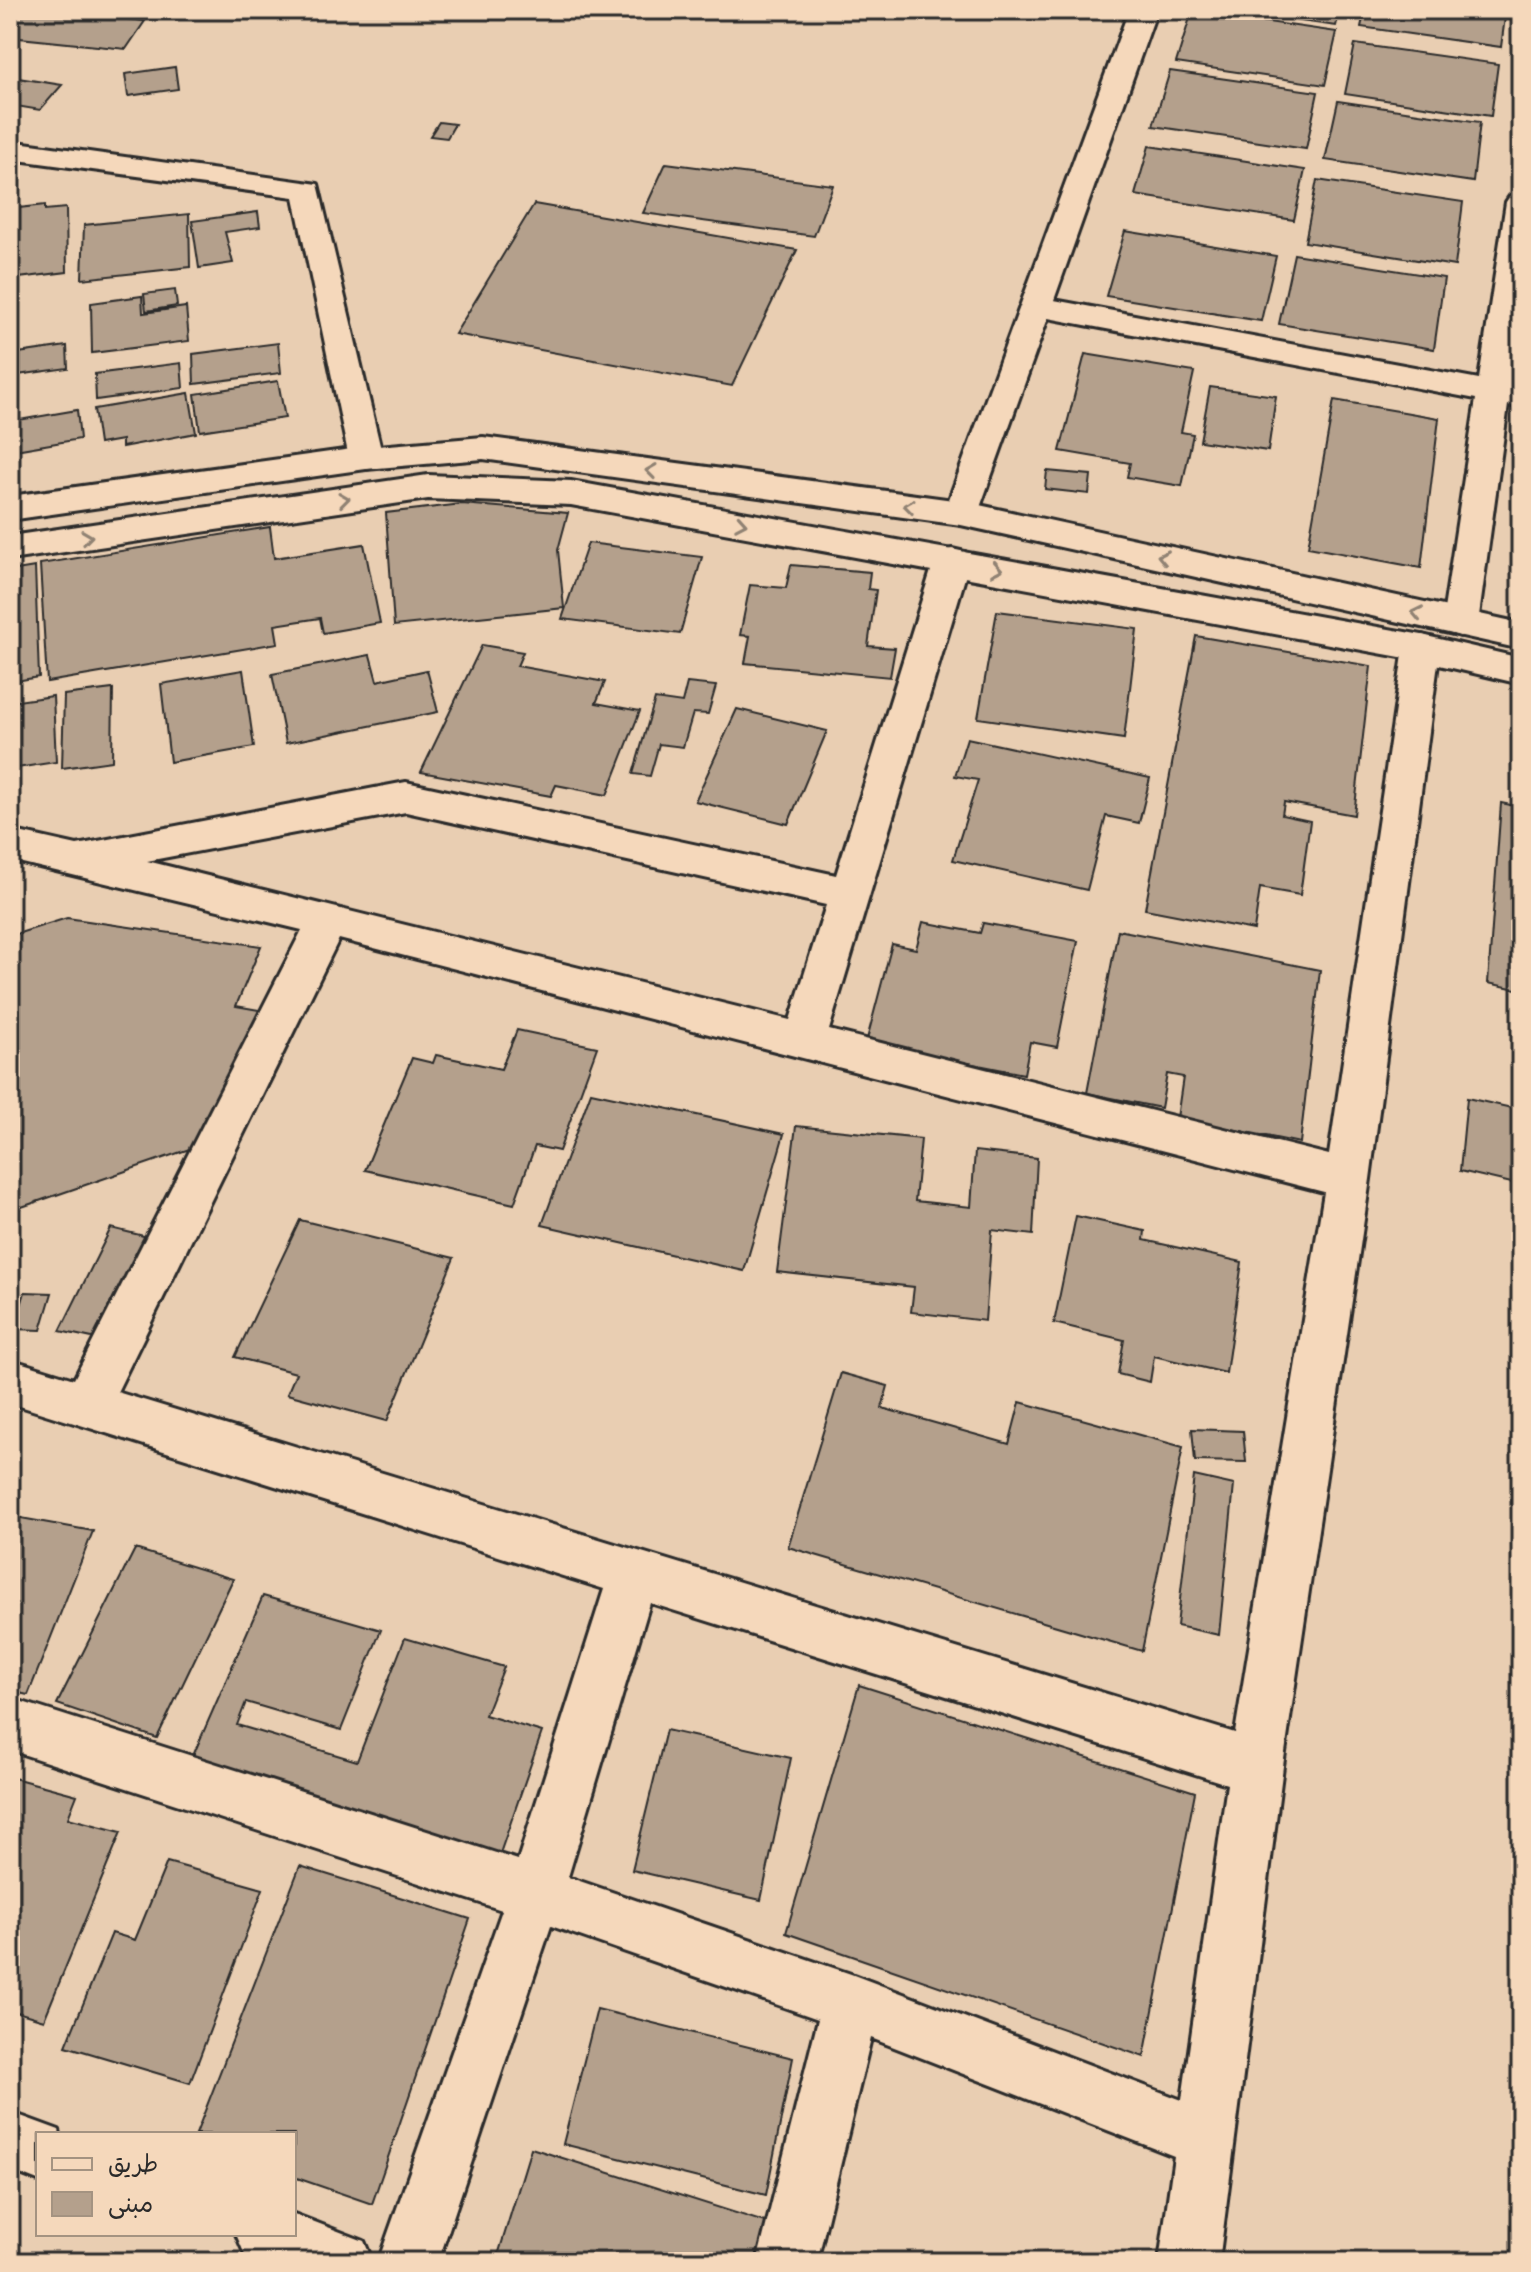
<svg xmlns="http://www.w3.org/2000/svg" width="1531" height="2272" font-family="Mynerve,'Playpen Sans Arabic',sans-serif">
  <rect width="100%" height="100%" fill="#e9ceb2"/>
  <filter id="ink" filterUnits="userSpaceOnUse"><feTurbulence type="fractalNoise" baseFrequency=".0125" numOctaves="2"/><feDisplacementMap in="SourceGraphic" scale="16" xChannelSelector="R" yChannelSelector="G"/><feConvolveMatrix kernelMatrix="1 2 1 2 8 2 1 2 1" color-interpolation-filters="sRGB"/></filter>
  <g filter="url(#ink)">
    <path fill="#b4a08c" stroke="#2b2b2b" stroke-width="2" d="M10,10H48L145,21L126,49L10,37Z
      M1221,10H1340L1336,26Z
      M1365,10H1506L1501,47L1361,27Z
      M1192,11L1337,32L1325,85L1176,63Z
      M1355,44L1498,64L1491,116L1345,94Z
      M175,67L178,89L128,96L125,74Z
      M1170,71L1318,92L1306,149L1153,126Z
      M12,77L62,85L40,110L10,105Z
      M1338,101L1480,122L1473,182L1325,160Z
      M439,122L455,124L447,138L430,136Z
      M1149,146L1305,170L1294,220L1135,195Z
      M666,163L833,185L814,236L643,213Z
      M1317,180L1463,202L1455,266L1305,242Z
      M534,204L797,250L732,386L455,334Z
      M45,205V210L66,208L67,272L10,279V209Z
      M258,212L260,227L225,232L233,263L199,268L192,221Z
      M189,214L190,267L82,279L84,225Z
      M1125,231L1276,256L1261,321L1106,296Z
      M1294,254L1444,278L1434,349L1279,324Z
      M175,290L177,306L146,311L144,294Z
      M142,296L143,313L186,307L189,341L92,353L91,303Z
      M10,321L11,354L67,346L68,368L10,376Z
      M278,343L281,373L194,384L193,354Z
      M1085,354L1194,372L1181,432L1193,434L1182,486L1127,477L1130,463L1060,451Z
      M181,363L183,388L96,400L95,374Z
      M278,381L285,418L200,431L195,394Z
      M1210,387L1276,396L1268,451L1200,441Z
      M189,393L196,433L122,447V440L99,444L94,409Z
      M1334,400L1439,418L1421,568L1308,547Z
      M77,410L80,439L15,450L13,421Z
      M1047,471L1091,475L1089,494L1045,489Z
      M462,504L568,513L558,550L564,608L394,626L386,513Z
      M270,527L274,558L364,544L380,623L323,633L320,618L275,625L278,643L47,682L40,564Z
      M588,543L702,557L680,634L562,619Z
      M791,565L870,572L868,589L876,590L868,646L895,648L890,677L745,663L750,636L740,635L750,585L786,588Z
      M35,567L39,677L10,682V571Z
      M997,611L1137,629L1124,739L978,718Z
      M1196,636L1371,666L1354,815L1284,802L1282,815L1310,821L1300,895L1260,888L1254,930L1145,909Z
      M482,645L523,652L517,666L605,682L596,703L640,711L607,795L556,785L551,796L421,772Z
      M370,655L377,681L427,670L438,712L286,743L272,674Z
      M243,670L254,747L170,762L161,684Z
      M687,683L716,686L708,714L693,713L683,747L659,744L650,776L633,774L655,699L682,703Z
      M113,689L112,761L62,768L64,695Z
      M53,696L56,762L10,769V702Z
      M737,709L827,731L788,824L695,801Z
      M967,738L1150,778L1139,823L1106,816L1087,890L953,860L978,780L955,776Z
      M1501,803L1521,807V990L1488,983Z
      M67,918L261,946L236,1006L259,1010L207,1143L10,1211V936Z
      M923,922L980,933L983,923L1078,941L1057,1047L1030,1042L1024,1074L866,1043L892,944L916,949Z
      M1118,930L1320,970L1300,1143L1177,1118L1183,1077L1167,1074L1161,1108L1087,1093Z
      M517,1030L597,1047L559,1151L535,1146L514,1204L365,1170L412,1058L433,1063L436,1055L501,1069Z
      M591,1092L784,1134L744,1271L542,1225Z
      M1467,1098L1521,1110L1520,1185L1460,1171Z
      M796,1126L921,1139L915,1201L971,1207L975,1151L1037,1158L1033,1235L992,1230L985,1321L911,1312L914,1287L777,1272Z
      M1076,1216L1145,1231L1144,1240L1242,1262L1226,1373L1154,1356L1150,1382L1118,1374L1124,1340L1054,1323Z
      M300,1220L454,1258L387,1421L287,1394L296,1373L235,1357Z
      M111,1228L156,1239L106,1341L60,1331Z
      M25,1292L52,1293L41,1330L14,1329Z
      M841,1373L888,1386L882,1408L1009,1444L1020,1402L1183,1447L1142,1651L788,1547Z
      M1192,1429L1243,1431L1246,1462L1195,1461Z
      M1194,1476L1234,1485L1219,1635L1177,1626Z
      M10,1516L93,1531L28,1695L10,1691Z
      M135,1549L233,1579L157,1738L57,1704Z
      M263,1596L381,1630L341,1730L246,1702L237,1725L357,1761L405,1638L504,1667L485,1715L542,1732L497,1862L188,1767Z
      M859,1685L1195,1792L1144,2057L786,1933Z
      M666,1730L791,1758L761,1900L632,1870Z
      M10,1777L77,1795L68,1818L121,1832L44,2020L10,2010Z
      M167,1862L263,1889L190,2083L66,2046L112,1933L135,1940Z
      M300,1866L470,1919L372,2204L294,2177V2134H196Z
      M597,2009L793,2058L766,2195L563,2144Z
      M531,2148L774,2225L766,2262H496Z"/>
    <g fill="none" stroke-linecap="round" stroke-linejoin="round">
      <defs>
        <path id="street" d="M1129,10H1157L1054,300L1479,379L1506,202L1510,196L1521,193V312L1511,384L1521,386V408L1508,405L1478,623L1473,632L1460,636L1447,632L1442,623L1476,399L1048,318L978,513L973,521L961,525L949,521L944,513Z
          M10,141L318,184L383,458L378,466L366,469L354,466L349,458L294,197L10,159Z
          M952,549L965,552L970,561L829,1030L1329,1155L1404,648L1409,639L1422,635L1435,639L1440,648L1370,1179L1283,1766L1219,2262H1159L1174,2156L871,2038L817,2262H757L818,2019L551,1926L438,2262H378L502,1910L10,1750V1698L518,1860L604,1589L10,1403V1359L74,1379L302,930L10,860V830L77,845L406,782L836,875L934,561L939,552ZM406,812L826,905L790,1020L147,861ZM339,939L1324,1192L1235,1733L117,1392ZM650,1603L1227,1784L1182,2100L851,1974L568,1877Z
          M10,2112L59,2130L60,2134H38V2181L10,2170Z
          M294,2214L364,2241L373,2262H261L245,2255L236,2234H294Z"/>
        <path id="secondary" d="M483,437L961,501L1521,623V649L961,525L483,459L366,469L10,520V496L366,447Z
          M428,475L571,481L1422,635L1521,658V684L1422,661L571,505L428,499L10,560V536Z"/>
      </defs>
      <use href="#street" stroke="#2b2b2b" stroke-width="6"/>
      <use href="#secondary" stroke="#2b2b2b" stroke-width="6"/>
      <use href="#street" fill="#f5d8bb" fill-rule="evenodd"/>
      <use href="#secondary" fill="#f5d8bb" fill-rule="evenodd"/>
    </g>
    <defs><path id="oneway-chevron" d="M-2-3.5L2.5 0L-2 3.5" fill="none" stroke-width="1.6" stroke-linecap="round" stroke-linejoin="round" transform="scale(2)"/></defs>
    <g stroke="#908273">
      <use href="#oneway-chevron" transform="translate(651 471) rotate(-172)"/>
      <use href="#oneway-chevron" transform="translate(344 499) rotate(-8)"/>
      <use href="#oneway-chevron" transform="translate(909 506) rotate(-172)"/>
      <use href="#oneway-chevron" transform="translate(741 523) rotate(10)"/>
      <use href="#oneway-chevron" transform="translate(87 537) rotate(-8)"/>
      <use href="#oneway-chevron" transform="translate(1163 557) rotate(-168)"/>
      <use href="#oneway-chevron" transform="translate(997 569) rotate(11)"/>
      <use href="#oneway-chevron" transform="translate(1417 613) rotate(-168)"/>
    </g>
  </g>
  <rect width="1531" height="2272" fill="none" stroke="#f5d8bb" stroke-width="40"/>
  <rect x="20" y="20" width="1491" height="2232" fill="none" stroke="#2b2b2b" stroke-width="3" filter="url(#ink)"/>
  <rect x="36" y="2132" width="260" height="104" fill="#f5d8bb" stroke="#a49381" stroke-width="2"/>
  <rect x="52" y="2158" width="40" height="12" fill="#f5d8bb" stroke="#a49381" stroke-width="2"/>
  <text x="108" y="2172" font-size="24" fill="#2b2b2b">طريق</text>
  <rect x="52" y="2192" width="40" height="24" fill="#b4a08c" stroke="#a49381" stroke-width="2"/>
  <text x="108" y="2212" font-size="24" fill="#2b2b2b">مبنى</text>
</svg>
